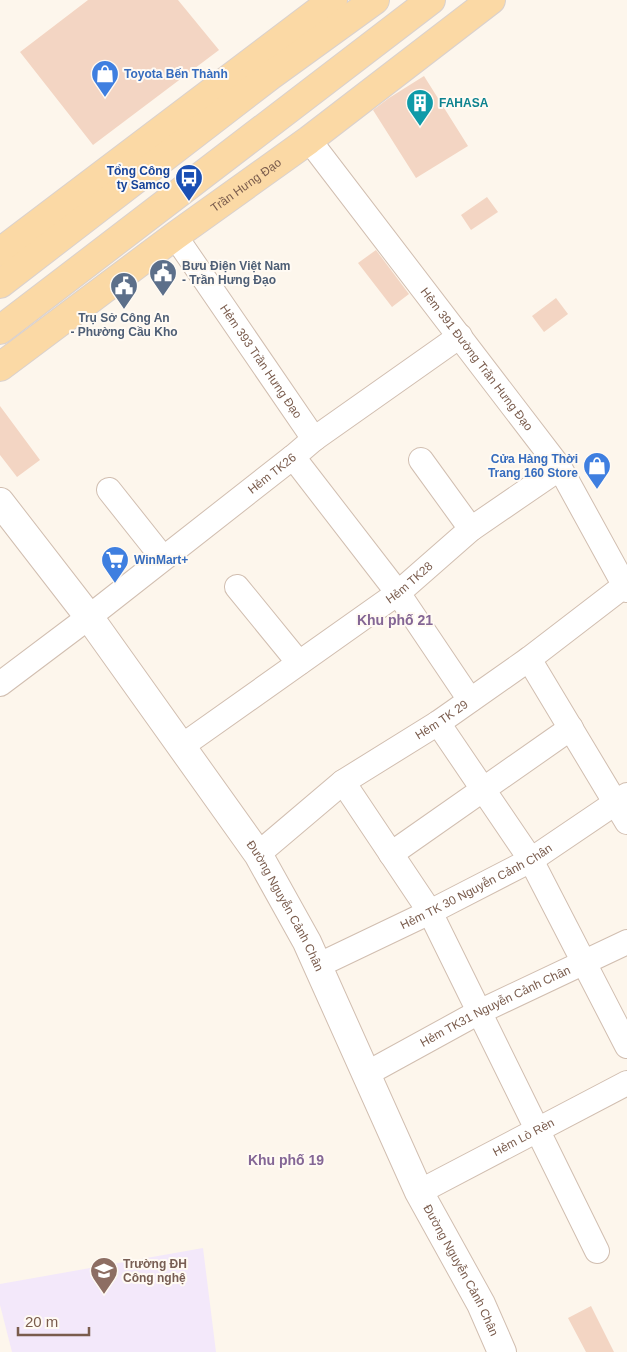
<svg xmlns="http://www.w3.org/2000/svg" width="627" height="1352" font-family="Helvetica,sans-serif">
  <rect width="100%" height="100%" fill="#fdf6ec"/>
  <path fill="#f3e8fa" d="M203,1248L216,1352H12L0,1305V1284Z"/>
  <path fill="#f3d5c3" d="M88,0H178L219,50L93,145L20,52Z
    M424,76L468,146L416,178L373,110L389,98Z
    M487,197L498,212L471,230L461,215Z
    M376,250L409,294L392,307L358,263Z
    M556,298L568,314L544,332L532,316Z
    M0,406L40,460L17,477L0,455Z
    M591,1306L614,1352H586L568,1318Z"/>
  <g fill="none" stroke-linecap="round" stroke-linejoin="round">
    <defs>
      <g id="minor">
        <path id="s1" d="M309,140L560,468L627,590"/>
        <path id="s2" d="M175,236L314,439"/>
        <path d="M293,457L398,593L470,700"/>
        <path d="M421,460L471,529"/>
        <path d="M109,490L163,558"/>
        <path d="M237,587L299,663"/>
        <path d="M529,659L627,822"/>
        <path id="s3" d="M0,684L89,617L293,457L314,439L460,336"/>
        <path d="M438,723L531,860L627,1046"/>
        <path id="s4" d="M182,746L398,593L471,529L560,468"/>
        <path d="M343,782L430,912L597,1251"/>
        <path id="s5" d="M258,854L343,782L438,723L529,659L624,586"/>
        <path d="M391,854L571,728"/>
        <path id="s6" d="M317,966L430,912L531,860L627,795"/>
        <path id="s7" d="M366,1074L479,1012L627,942"/>
        <path id="s8" d="M419,1192L627,1083"/>
      </g>
      <g id="tertiary">
        <path id="s9" d="M0,502L89,617L258,854L307,942L419,1192L481,1304L502,1352"/>
      </g>
      <g id="primary">
        <path d="M0,252L333,0"/>
        <path d="M0,284L270,76L375,0"/>
        <path d="M0,330L431,0"/>
        <path id="s10" d="M0,367L175,236L309,140L491,0"/>
      </g>
    </defs>
    <use href="#minor" stroke="#d1beb0" stroke-width="26"/>
    <use href="#tertiary" stroke="#d1beb0" stroke-width="30"/>
    <use href="#primary" stroke="#dad1cd" stroke-width="30"/>
    <use href="#minor" stroke="#fff" stroke-width="24"/>
    <use href="#tertiary" stroke="#fff" stroke-width="28"/>
    <use href="#primary" stroke="#fbd9a5" stroke-width="28"/>
  </g>
  <defs>
    <symbol id="shop-pin" viewBox="-11 -11 22 30"><path d="M0 17L-7.5 6A9.5 9.5 0 1 1 7.5 6Z" fill="#3f7fe0" stroke="#fffaf3"/><path d="M-5-2.5h2.3a2.7 3.5 0 0 1 5.4 0H5L5.5 6h-11ZM-1.5-2.5h3a1.5 2.3 0 0 0-3 0Z" fill="#fff"/></symbol>
    <symbol id="building-pin" viewBox="-11 -11 22 30"><path d="M0 17L-7.5 6A9.5 9.5 0 1 1 7.5 6Z" fill="#0f9aa8" stroke="#fffaf3"/><path d="M-4-6H4V6H1V3H-1V6H-4ZM-2.5-4.3h1.7v1.8h-1.7ZM.8-4.3h1.7v1.8H.8ZM-2.5-1h1.7V.8h-1.7ZM.8-1h1.7V.8H.8Z" fill="#fff"/></symbol>
    <symbol id="bus-pin" viewBox="-11 -11 22 30"><path d="M0 17L-7.5 6A9.5 9.5 0 1 1 7.5 6Z" fill="#1a4fb4" stroke="#fffaf3"/><path d="M-5-6H5V4H4V6H2V4H-2V6H-4V4H-5ZM-3.5-4V0h7V-4ZM-3.5 1.2v1.5H-2V1.2ZM2 1.2v1.5H3.5V1.2Z" fill="#fff"/></symbol>
    <symbol id="civic-pin" viewBox="-11 -11 22 30"><path d="M0 17L-7.5 6A9.5 9.5 0 1 1 7.5 6Z" fill="#5c6f8a" stroke="#fffaf3"/><path d="M-.6-6.5H3V-4.5H.6V-3L4-1V1h2V6H-6V1h2V-1L-.6-3ZM-1.2 2.5V6h2.4V2.5Z" fill="#fff"/></symbol>
    <symbol id="supermarket-pin" viewBox="-11 -11 22 30"><path d="M0 17L-7.5 6A9.5 9.5 0 1 1 7.5 6Z" fill="#3f7fe0" stroke="#fffaf3"/><path d="M-6-5.5h2.5l.6 2H6L4.5 2H-2.5L-4.4-4H-6ZM-1.5 3.2a1.3 1.3 0 1 0 .1 0ZM3 3.2a1.3 1.3 0 1 0 .1 0Z" fill="#fff"/></symbol>
    <symbol id="university-pin" viewBox="-11 -11 22 30"><path d="M0 17L-7.5 6A9.5 9.5 0 1 1 7.5 6Z" fill="#8d6e63" stroke="#fffaf3"/><path d="M0-5L7-2L0 1L-7-2ZM-4 1L0 2.5L4 1V4Q0 6-4 4Z" fill="#fff"/></symbol>
  </defs>
  <g fill-rule="evenodd">
    <use href="#shop-pin" x="89" y="58" width="32" height="43"/>
    <use href="#building-pin" x="404" y="87" width="32" height="43"/>
    <use href="#bus-pin" x="173" y="162" width="32" height="43"/>
    <use href="#civic-pin" x="147" y="257" width="32" height="43"/>
    <use href="#civic-pin" x="108" y="270" width="32" height="43"/>
    <use href="#shop-pin" x="581" y="450" width="32" height="43"/>
    <use href="#supermarket-pin" x="99" y="544" width="32" height="43"/>
    <use href="#university-pin" x="88" y="1255" width="32" height="43"/>
  </g>
  <g text-anchor="middle" stroke-width="4" stroke-linejoin="round" paint-order="stroke">
    <g font-size="12" font-weight="bold" fill="#366cbe" stroke="#fffaf3" text-anchor="start">
      <text x="124" y="78">Toyota Bến Thành</text>
      <text x="578" y="463" text-anchor="end">Cửa Hàng Thời<tspan x="578" dy="14">Trang 160 Store</tspan></text>
      <text x="134" y="564">WinMart+</text>
    </g>
    <g font-size="12" font-weight="bold" fill="#0d838f" stroke="#fffaf3" text-anchor="start">
      <text x="439" y="107">FAHASA</text>
    </g>
    <g font-size="12" font-weight="bold" fill="#164399" stroke="#fffaf3" text-anchor="end">
      <text x="170" y="175">Tổng Công<tspan x="170" dy="14">ty Samco</tspan></text>
    </g>
    <g font-size="12" fill="#7a5c4d" stroke="#fffaf3">
      <text dy="4" stroke="none"><textPath href="#s10" startOffset="306">Trần Hưng Đạo</textPath></text>
      <text dy="4" stroke="none"><textPath href="#s1" startOffset="276">Hẻm 391 Đường Trần Hưng Ðạo</textPath></text>
      <text dy="4" stroke="none"><textPath href="#s2" startOffset="152">Hẻm 393 Trần Hưng Ðạo</textPath></text>
      <text dy="4" stroke="none"><textPath href="#s3" startOffset="344">Hẻm TK26</textPath></text>
      <text dy="4" stroke="none"><textPath href="#s4" startOffset="280">Hẻm TK28</textPath></text>
      <text dy="4" stroke="none"><textPath href="#s5" startOffset="228">Hẻm TK 29</textPath></text>
      <text dy="4" stroke="none"><textPath href="#s6" startOffset="178">Hẻm TK 30 Nguyễn Cảnh Chân</textPath></text>
      <text dy="4" stroke="none"><textPath href="#s9" startOffset="495">Đường Nguyễn Cảnh Chân</textPath></text>
      <text dy="4" stroke="none"><textPath href="#s7" startOffset="146">Hẻm TK31 Nguyễn Cảnh Chân</textPath></text>
      <text dy="4" stroke="none"><textPath href="#s8" startOffset="118">Hẻm Lò Rèn</textPath></text>
      <text dy="4" stroke="none"><textPath href="#s9" startOffset="900">Đường Nguyễn Cảnh Chân</textPath></text>
    </g>
    <g font-size="12" font-weight="bold" fill="#4e5e75" stroke="#fffaf3" text-anchor="start">
      <text x="182" y="270">Bưu Điện Việt Nam<tspan x="182" dy="14">- Trần Hưng Đạo</tspan></text>
      <text x="124" y="322" text-anchor="middle">Trụ Sở Công An<tspan x="124" dy="14">- Phường Cầu Kho</tspan></text>
    </g>
    <g font-size="12" font-weight="bold" fill="#785e54" stroke="#fffaf3" text-anchor="start">
      <text x="123" y="1268">Trường ĐH<tspan x="123" dy="14">Công nghệ</tspan></text>
    </g>
    <g font-size="14" font-weight="bold" fill="#846695" stroke="#fffaf3">
      <text x="395" y="625">Khu phố 21</text>
      <text x="286" y="1165">Khu phố 19</text>
    </g>
  </g>
  <path d="M18 1327v8h71v-8" fill="none" stroke="#7a5c4d" stroke-width="2.5"/>
  <text x="25" y="1327" font-size="15" fill="#7a5c4d" stroke="#fffaf3" stroke-width="4" paint-order="stroke">20 m</text>
</svg>
